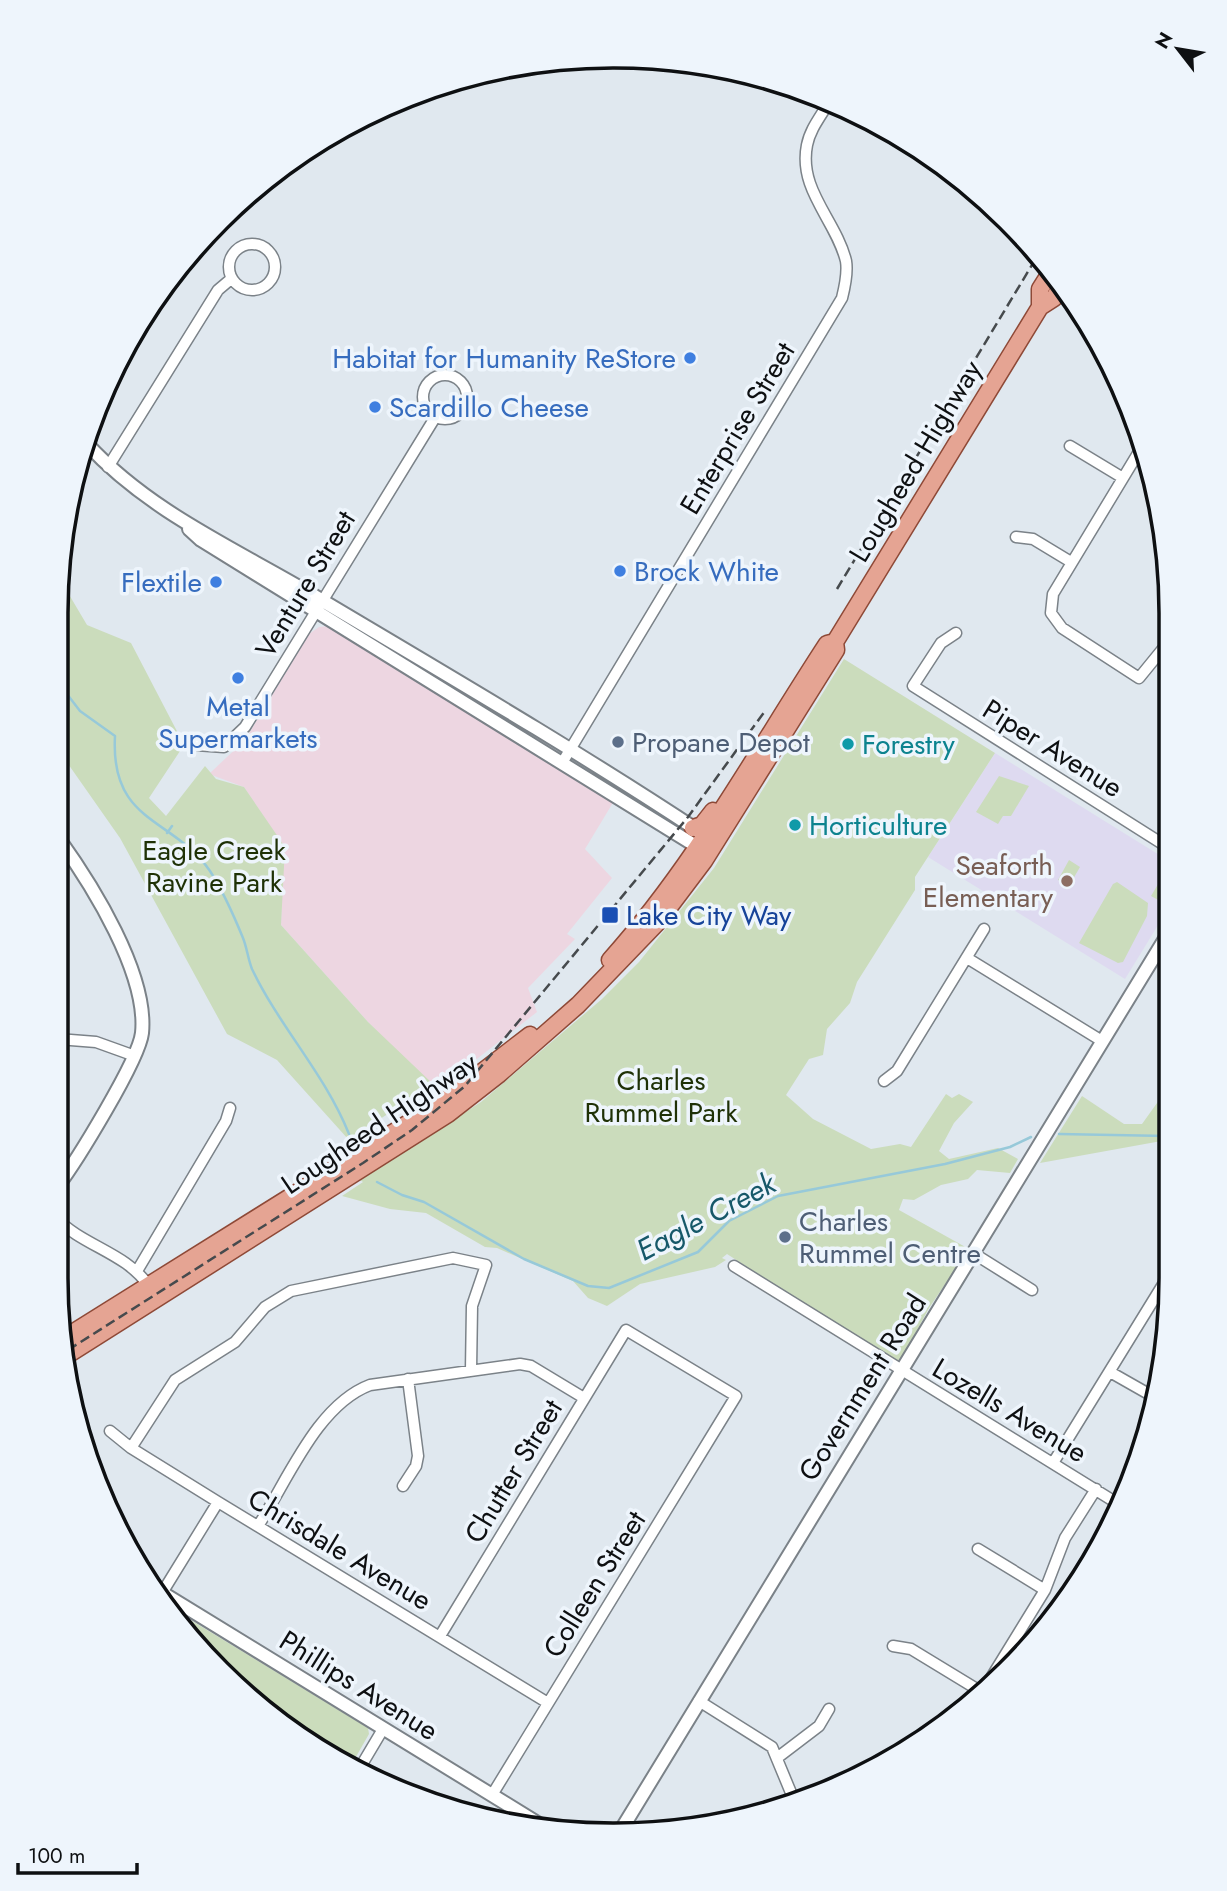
<svg xmlns="http://www.w3.org/2000/svg" width="1227" height="1891" font-family="Jost,sans-serif">
  <rect width="100%" height="100%" fill="#e0e8ef"/>
  <path fill="#edd6e1" d="M330,626L614,801L585,849L612,878L567,934L575,939L528,988L537,1012L436,1091L368,1022L281,925L284,847L244,787L209,774L245,740L309,634L319,627Z"/>
  <path fill="#dedaf0" d="M995,753L1169,861L1168,909L1125,979L928,857Z"/>
  <path fill="#cbdcbc" d="M61,581L87,625L131,643L180,737V751L149,798L166,816L205,766L216,779L244,787L285,847L281,925L368,1022L434,1085L348,1139L277,1060L227,1034L120,838L59,751Z
    M844,659L995,753L915,877V890L857,982L850,1003L827,1029L823,1055L809,1059L786,1095L813,1119L871,1149L900,1144L911,1147L946,1094L952,1098L959,1094L973,1102L954,1123L939,1151L949,1159L998,1148L1018,1159L1010,1173L977,1170L968,1179L941,1185L914,1200L903,1199L899,1210L969,1249L929,1308L901,1360L893,1361L727,1254L722,1258L726,1260L715,1267L640,1284L607,1306L588,1298L573,1281L497,1248L485,1247L426,1213L390,1209L342,1196L363,1182L360,1180L481,1102L602,999L639,962L714,868Z
    M999,776L1029,786L1011,816H1003L998,824L976,812Z
    M1069,860L1080,867L1069,886L1058,880Z
    M1164,874L1168,877V887L1160,901L1151,896Z
    M1117,882L1148,903L1147,916L1123,962L1118,963L1079,943L1113,884Z
    M1167,1089V1140L1040,1163L1082,1096L1124,1124H1142Z
    M166,1605L368,1728L369,1734L353,1762L274,1720Z"/>
  <g fill="none" stroke-linecap="round" stroke-linejoin="round">
    <path stroke="#97c9d9" stroke-width="2.5" d="M60,685L80,711L115,736C110,824 173,817 210,871C223,891 234,916 243,938C247,948 248,959 252,969C279,1026 325,1074 349,1134
      M167,833L172,826
      M1059,1134L1167,1136
      M377,1182L402,1195L424,1202L524,1259L588,1286L609,1288L698,1252L729,1221L778,1196L945,1164L1010,1147L1031,1137"/>
    <defs>
      <path id="minor" d="M229 267a23 23 0 1 1 46 0a23 23 0 1 1-46 0Z
        M423 397a22 22 0 1 1 44 0a22 22 0 1 1-44 0Z
        M1143,445L1053,594L1051,613L1062,628L1139,678L1170,640
        M1070,446L1123,478
        M108,467L218,290L231,279
        M1016,537L1033,539L1071,562
        M956,633L941,643L913,686L1169,848
        M196,745L224,747L245,727L436,416
        M562,763L842,298C845,286 848,273 846,261C836,220 798,190 807,145C810,129 821,116 829,102
        M967,958L1102,1041
        M58,1039L96,1042L135,1056
        M884,1081L897,1071L984,929
        M56,1218C83,1246 126,1253 148,1285
        M973,1253L1032,1290
        M734,1266L1120,1505
        M137,1271L226,1121L230,1108
        M1110,1372L1154,1397
        M110,1431L131,1448L218,1502L548,1703
        M131,1448L175,1380L235,1342L265,1307L291,1291L453,1258L486,1265L472,1306L471,1370
        M1053,1463L1167,1278
        M403,1486L416,1466L418,1456L408,1379
        M258,1526C288,1480 317,1405 370,1385L520,1364L531,1366L584,1398
        M978,1549L1045,1590
        M162,1593L218,1502
        M440,1636L626,1330L736,1396L492,1795
        M893,1646L911,1649L980,1691
        M986,1686L1045,1590L1065,1538L1096,1489
        M699,1701L772,1747L794,1800
        M777,1758L819,1726L829,1709
        M361,1766L383,1729"/>
      <path id="tertiary" d="M87,444C148,510 229,546 306,591C437,669 573,748 700,832
        M189,529L201,540L704,851
        M57,1187C76,1162 139,1060 142,1033C148,974 92,885 59,839
        M148,1584L544,1827
        M621,1830L1168,934"/>
      <path id="primary" d="M1040,307V289L1052,270
        M693,828L702,825L713,811
        M610,960C696,864 757,751 827,644L835,642
        M66,1337L447,1099L530,1035
        M69,1354L448,1114L498,1075L578,1005L658,922L704,861L836,650L835,642L1040,307L1054,298L1062,284"/>
    </defs>
    <use href="#minor" stroke="#7b8288" stroke-width="13"/>
    <use href="#tertiary" stroke="#7b8288" stroke-width="16"/>
    <use href="#primary" stroke="#8e4937" stroke-width="19"/>
    <use href="#minor" stroke="#fff" stroke-width="10"/>
    <use href="#tertiary" stroke="#fff" stroke-width="12"/>
    <use href="#primary" stroke="#e5a493" stroke-width="16"/>
    <path stroke="#464a4d" stroke-width="2.5" stroke-dasharray="10 5" stroke-linecap="butt" d="M837,589L1038,255
      M68,1350L363,1163L412,1130L465,1086L688,817L765,711"/>
  </g>
  <g fill="#3f7fe0" stroke="#eef5fc" stroke-width="2.5">
    <circle cx="690" cy="358" r="7"/>
    <circle cx="375" cy="407" r="7"/>
    <circle cx="620" cy="571" r="7"/>
    <circle cx="216" cy="582" r="7"/>
    <circle cx="238" cy="678" r="7"/>
  </g>
  <g fill="#5c6f8a" stroke="#eef5fc" stroke-width="2.5">
    <circle cx="618" cy="742" r="7"/>
    <circle cx="785" cy="1237" r="7"/>
  </g>
  <g fill="#0f9aa8" stroke="#eef5fc" stroke-width="2.5">
    <circle cx="848" cy="744" r="7"/>
    <circle cx="795" cy="825" r="7"/>
  </g>
  <circle fill="#8d6e63" stroke="#eef5fc" stroke-width="2.5" cx="1067" cy="881" r="7"/>
  <rect fill="#1a4fb4" stroke="#eef5fc" stroke-width="2.5" x="601" y="906" width="18" height="18" rx="3.5"/>
  <g text-anchor="middle" stroke-width="7" stroke-linejoin="round" paint-order="stroke">
    <g font-size="28" fill="#366cbe" stroke="#eef5fc" text-anchor="end">
      <text x="676" y="368">Habitat for Humanity ReStore</text>
      <text x="389" y="417" text-anchor="start">Scardillo Cheese</text>
      <text x="634" y="581" text-anchor="start">Brock White</text>
      <text x="202" y="592">Flextile</text>
      <text x="238" y="716" text-anchor="middle">Metal<tspan x="238" dy="32">Supermarkets</tspan></text>
    </g>
    <g font-size="28" fill="#0e1012" stroke="#eef5fc">
      <text transform="translate(737 428) rotate(-59)" y="10">Enterprise Street</text>
      <text transform="translate(915 461) rotate(-59)" y="10">Lougheed Highway</text>
      <text transform="translate(305 584) rotate(-59)" y="10">Venture Street</text>
      <text transform="translate(1053 748) rotate(32)" y="10">Piper Avenue</text>
      <text transform="translate(379 1123) rotate(-34)" y="10">Lougheed Highway</text>
      <text transform="translate(862 1387) rotate(-58)" y="10">Government Road</text>
      <text transform="translate(1010 1410) rotate(31)" y="10">Lozells Avenue</text>
      <text transform="translate(513 1471) rotate(-59)" y="10">Chutter Street</text>
      <text transform="translate(340 1549) rotate(31)" y="10">Chrisdale Avenue</text>
      <text transform="translate(594 1584) rotate(-58)" y="10">Colleen Street</text>
      <text transform="translate(359 1685) rotate(32)" y="10">Phillips Avenue</text>
    </g>
    <g font-size="28" fill="#4e5e75" stroke="#eef5fc" text-anchor="start">
      <text x="632" y="752">Propane Depot</text>
      <text x="799" y="1231">Charles<tspan x="799" dy="32">Rummel Centre</tspan></text>
    </g>
    <g font-size="28" fill="#0d838f" stroke="#eef5fc" text-anchor="start">
      <text x="862" y="754">Forestry</text>
      <text x="809" y="835">Horticulture</text>
    </g>
    <g font-size="28" fill="#1f3106" stroke="#eef5fc">
      <text x="214" y="860">Eagle Creek<tspan x="214" dy="32">Ravine Park</tspan></text>
      <text x="661" y="1090">Charles<tspan x="661" dy="32">Rummel Park</tspan></text>
    </g>
    <g font-size="28" fill="#785e54" stroke="#eef5fc" text-anchor="end">
      <text x="1053" y="875">Seaforth<tspan x="1053" dy="32">Elementary</tspan></text>
    </g>
    <g font-size="28" fill="#164399" stroke="#eef5fc" text-anchor="start">
      <text x="626" y="925">Lake City Way</text>
    </g>
    <g font-size="30" font-style="italic" fill="#165869" stroke="#eef5fc">
      <text transform="translate(706 1217) rotate(-28)" y="10">Eagle Creek</text>
    </g>
  </g>
  <path d="M0 0H1227V1891H0ZM613 68H614A545 545 0 0 1 1159 613V1278A545 545 0 0 1 614 1823H613A545 545 0 0 1 68 1278V613A545 545 0 0 1 613 68Z" fill="#eef5fc" fill-rule="evenodd"/>
  <path fill="none" stroke="#0e1012" stroke-width="3.5" d="M613 68H614A545 545 0 0 1 1159 613V1278A545 545 0 0 1 614 1823H613A545 545 0 0 1 68 1278V613A545 545 0 0 1 613 68Z"/>
  <g transform="translate(1178 49) rotate(301)" stroke="#eef5fc" stroke-width="5" paint-order="stroke">
  <path d="M0-5L12 26L0 18L-12 26Z" fill="#0e1012"/>
  <text y="-10" font-size="19" font-weight="bold" text-anchor="middle" fill="#0e1012">N</text>
  </g>
  <path d="M18 1863v10h119v-10" fill="none" stroke="#0e1012" stroke-width="3.5"/>
  <text x="28" y="1863" font-size="21" fill="#0e1012" stroke="#eef5fc" stroke-width="5" paint-order="stroke">100 m</text>
</svg>
